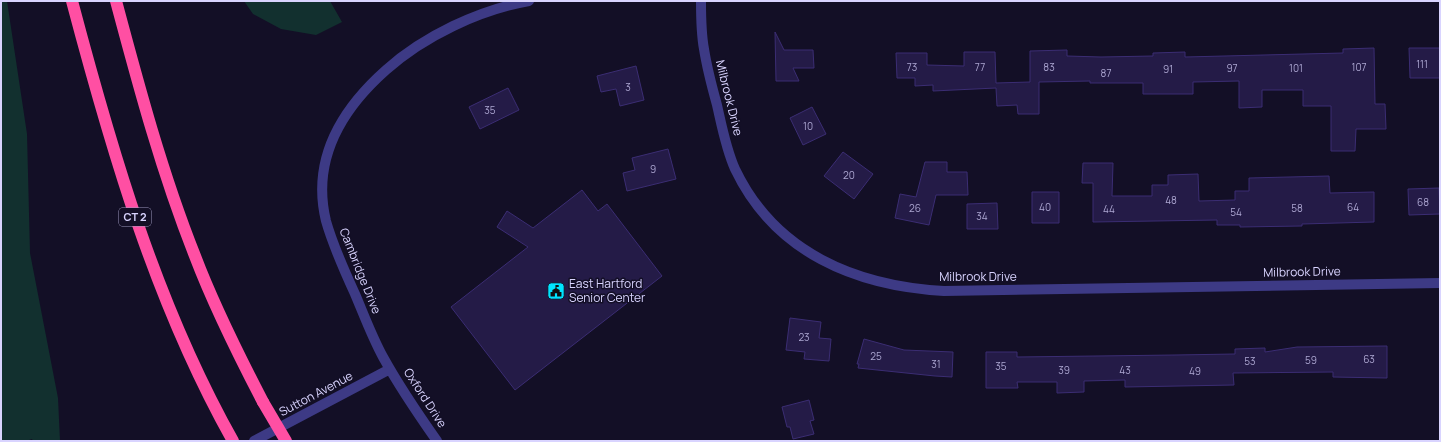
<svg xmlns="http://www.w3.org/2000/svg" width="1441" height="442" font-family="Manrope,sans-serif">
  <rect width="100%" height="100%" fill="#130f26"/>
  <path fill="#12302f" d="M1,1H7L27,134L30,253L58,398L60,441H33L32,439L26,441H1Z
    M244,1H330L342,22L316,35L281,29L253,14Z"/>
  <path fill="#241b47" stroke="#3b2d73" d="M775,32L784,50H813L814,68H793L799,81H776Z
    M1374,48L1375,104H1385L1386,129H1356L1355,151H1331V106H1303V90H1262V107L1239,108V81L1193,82V94H1143V83H1090V81L1039,82V114H1018L1017,105L997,106L996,88L933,91V85L915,86V78H897L896,53H927V65L964,66V52H995L996,83L1030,82V51L1067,50V56L1101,57L1153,56V53L1185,52V57L1343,53V49Z
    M1409,48H1440V78H1410Z
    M636,66L644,100L620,106L616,89L601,92L597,76Z
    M508,88L519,110L480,129L469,107Z
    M812,107L826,134L803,145L790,118Z
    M668,149L676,179L627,191L623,173L635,170L632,158Z
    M843,152L873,174L854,199L824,176Z
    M925,162H947V172H967L968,195H936L929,225L895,218L900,194L916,197Z
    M1083,163H1113L1112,196H1152V185H1168V175L1198,174L1199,201L1235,200V191H1249V178L1329,176L1330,193L1374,192V222L1302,224V226L1240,227V225H1217V220L1093,222V183H1082Z
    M1439,188L1440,214L1409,215L1408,189Z
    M582,190L598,211L607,204L662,276L515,390L451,307L528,247L497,227L507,211L533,228Z
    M1032,192H1059V223H1032Z
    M997,203L998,229H967V204Z
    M790,318L821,322L819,338L831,339L829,361L804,359L805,352L786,350Z
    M864,339L904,350L953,352L952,377L935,376L858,368L859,364H857Z
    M1387,346V378L1333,377V372L1233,373L1234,385L1125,387V380L1084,381V392L1057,393V382H1017L1018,388H986V352H1017V357L1175,355L1235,354V349L1265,348V352L1297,347Z
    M809,400L814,420L810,421L814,434L793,439L790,427H787L782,407Z"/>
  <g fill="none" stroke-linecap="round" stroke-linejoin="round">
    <path stroke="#3d3a85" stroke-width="10" d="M701,1C701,17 701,33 704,49C707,68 712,87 717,105C722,127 726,149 735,169C775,253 856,286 944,291L1440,283
      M254,441L390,369
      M437,441C418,414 399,386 383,357C372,337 364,315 355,294C344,270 333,246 326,221C311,159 342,109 386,70C424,36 479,10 529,1"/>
    <path stroke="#ff4fa3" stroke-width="12" d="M72,1C112,152 156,304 233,441
      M116,1C139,87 162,173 195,256C214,306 238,354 263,402"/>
    <path stroke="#ff4fa3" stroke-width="12" d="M263,402L286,441"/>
  </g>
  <defs>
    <symbol id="civic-square" viewBox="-11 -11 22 22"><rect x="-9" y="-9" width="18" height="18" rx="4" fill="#00e5ff" stroke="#130f26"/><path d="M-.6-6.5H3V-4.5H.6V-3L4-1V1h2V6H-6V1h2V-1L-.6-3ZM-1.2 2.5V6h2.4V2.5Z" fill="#111"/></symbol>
  </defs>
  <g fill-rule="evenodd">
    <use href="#civic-square" x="546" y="281" width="20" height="20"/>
  </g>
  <g text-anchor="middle" stroke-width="3" stroke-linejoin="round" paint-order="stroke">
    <g font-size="10" fill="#aca6d1">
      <text x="1422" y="68">111</text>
      <text x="912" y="71">73</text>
      <text x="980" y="71">77</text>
      <text x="1049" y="71">83</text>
      <text x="1359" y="71">107</text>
      <text x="1232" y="72">97</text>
      <text x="1296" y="72">101</text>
      <text x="1168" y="73">91</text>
      <text x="1106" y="77">87</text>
      <text x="628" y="91">3</text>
      <text x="490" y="114">35</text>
      <text x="808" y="130">10</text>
      <text x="653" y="173">9</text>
      <text x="849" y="179">20</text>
      <text x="1171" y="204">48</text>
      <text x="1423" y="206">68</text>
      <text x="1045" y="211">40</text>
      <text x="1353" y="211">64</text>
      <text x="915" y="212">26</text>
      <text x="1297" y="212">58</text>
      <text x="1109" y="213">44</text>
      <text x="1236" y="216">54</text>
      <text x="982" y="220">34</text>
      <text x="804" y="341">23</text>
      <text x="876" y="360">25</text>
      <text x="1369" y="363">63</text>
      <text x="1311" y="364">59</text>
      <text x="1250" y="365">53</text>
      <text x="936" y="368">31</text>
      <text x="1001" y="370">35</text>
      <text x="1064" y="374">39</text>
      <text x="1125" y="374">43</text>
      <text x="1195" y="375">49</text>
    </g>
    <rect fill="#130f26" stroke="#9e99be" stroke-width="1" x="119" y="208" width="32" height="18" rx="3"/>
    <g font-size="11" font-weight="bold" fill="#d9d4ff">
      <text x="135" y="221">CT 2</text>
    </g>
    <g font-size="12" fill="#d9d4ff" stroke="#130f26">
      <text transform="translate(729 98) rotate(76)" y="4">Milbrook Drive</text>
      <text transform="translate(360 271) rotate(68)" y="4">Cambridge Drive</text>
      <text transform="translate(1302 272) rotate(-1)" y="4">Milbrook Drive</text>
      <text x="978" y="281">Milbrook Drive</text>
      <text transform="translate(316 394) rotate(-28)" y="4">Sutton Avenue</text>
      <text transform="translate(425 398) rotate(57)" y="4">Oxford Drive</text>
    </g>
    <g font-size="12" fill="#d9d4ff" stroke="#130f26" text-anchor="start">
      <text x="569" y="288">East Hartford<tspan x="569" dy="14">Senior Center</tspan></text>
    </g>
  </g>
  <rect width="1441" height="442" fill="none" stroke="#d9d4ff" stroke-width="4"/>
</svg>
